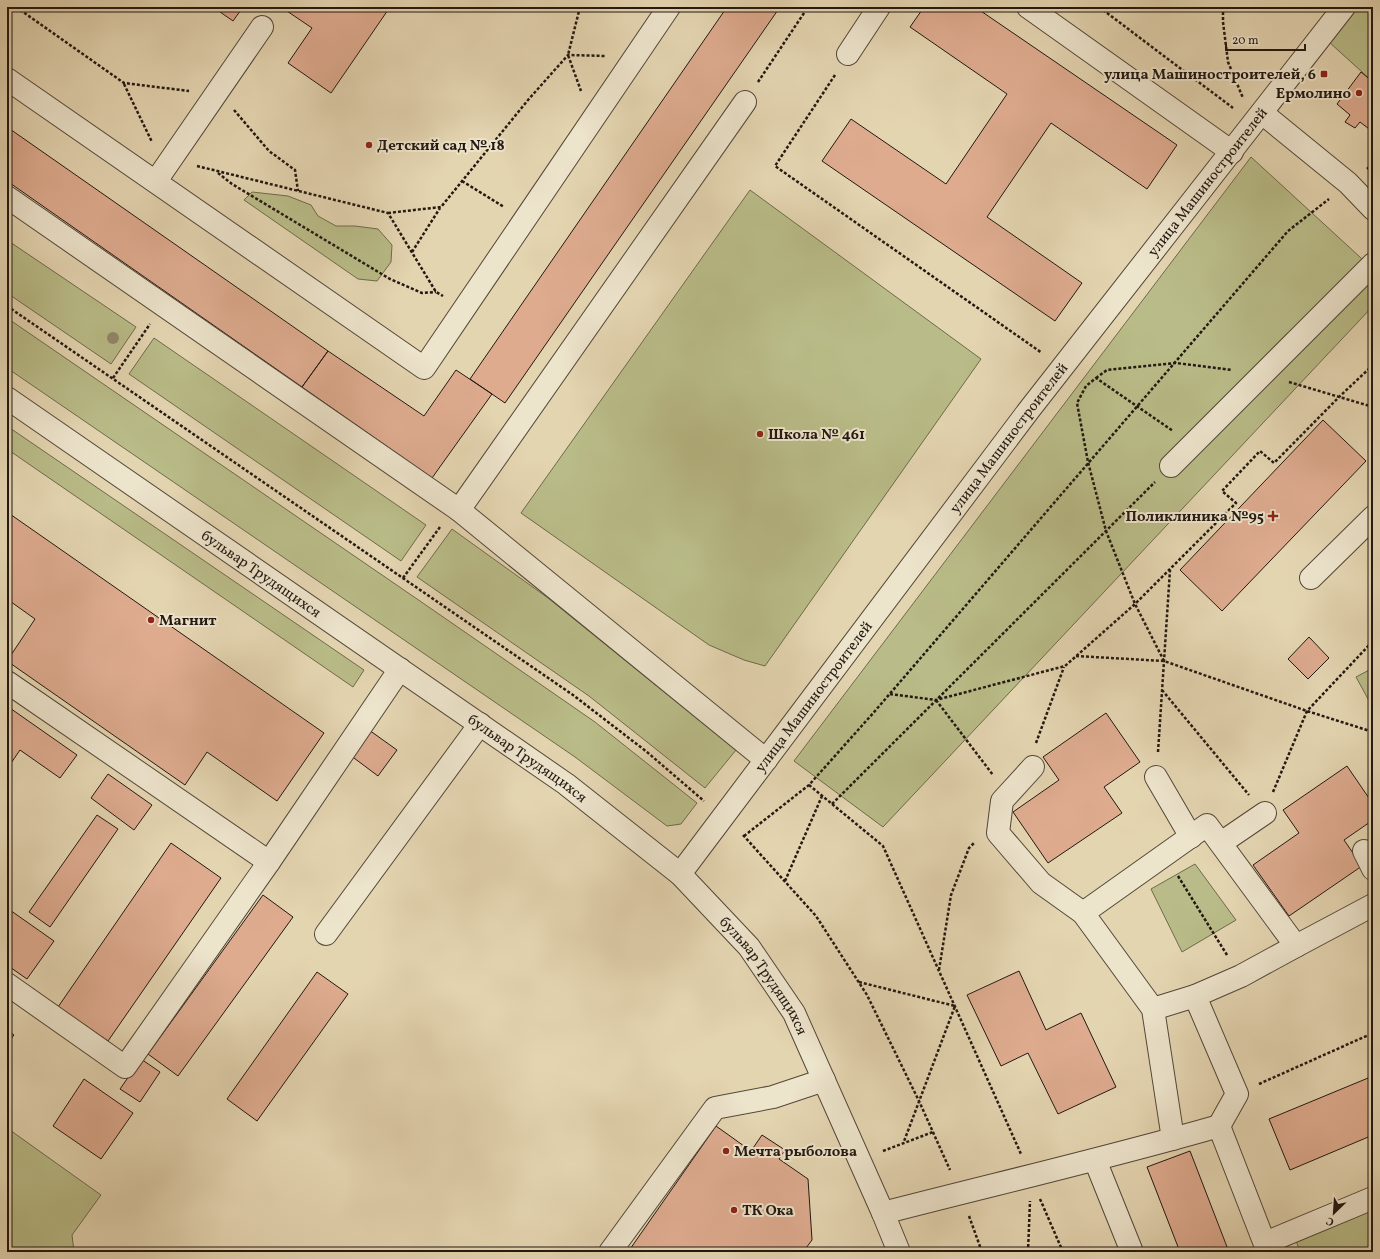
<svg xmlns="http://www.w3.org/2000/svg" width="1380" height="1259" font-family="Vollkorn,serif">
  <rect width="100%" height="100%" fill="#e4d5b1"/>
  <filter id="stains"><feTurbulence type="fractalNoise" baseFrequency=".005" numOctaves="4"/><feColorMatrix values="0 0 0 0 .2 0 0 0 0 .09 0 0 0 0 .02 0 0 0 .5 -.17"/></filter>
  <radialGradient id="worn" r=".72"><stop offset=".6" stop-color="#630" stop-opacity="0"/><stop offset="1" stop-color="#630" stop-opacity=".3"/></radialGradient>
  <path fill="#b9bc88" stroke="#6e6a4c" d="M1356,7H1373V82L1329,42Z
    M1251,157L1373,269V306L883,827L794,761Z
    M750,190L981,359L765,666L744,660L709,645L521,513Z
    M252,192L288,196L311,205L318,216L336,226H355L378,229L392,245L391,262L377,281L358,279L244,200Z
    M7,240L136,327L111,364L7,293Z
    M7,318L420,601L595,722L697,803L681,824L667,826L575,757L7,368Z
    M154,338L426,525L401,561L129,374Z
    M7,426L364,670L353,687L7,449Z
    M452,529L548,598L736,750L705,788L589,696L417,577Z
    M1373,668V708L1356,677Z
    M1195,864L1236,920L1182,952L1151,889Z
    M7,1128L101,1195L72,1235L74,1252H7Z
    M1373,1205V1252H1300L1295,1238Z"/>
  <path fill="#deab8f" stroke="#231811" d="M213,7H243L233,21Z
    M281,7H390L331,93L288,63L312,28Z
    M727,7H780L505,403L470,379Z
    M924,7H975L1177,145L1147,189L1051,123L987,217L1082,283L1055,321L822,161L851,119L946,184L1007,94L910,27Z
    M1361,72L1373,82V132L1360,122L1355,128L1345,122L1350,115L1337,104Z
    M7,127L328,351L302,387L7,181Z
    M328,351L424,416L456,370L492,394L432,478L302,387Z
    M1323,420L1366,461L1222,611L1180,570Z
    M7,512L324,733L277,801L207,752L185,785L7,661L35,619L7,599Z
    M1309,637L1329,658L1308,679L1288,659Z
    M7,706L77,755L60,778L20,750L7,769Z
    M1106,713L1140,762L1104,787L1122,813L1048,863L1013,812L1059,780L1043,757Z
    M369,730L397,750L378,776L350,755Z
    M1347,766L1373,804V820L1344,840L1362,866L1289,916L1253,865L1299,833L1283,810Z
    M108,774L152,805L134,830L91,798Z
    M97,815L118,829L50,927L29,912Z
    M171,843L221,878L108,1041L58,1007Z
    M263,895L293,917L178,1076L148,1054Z
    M7,908L54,941L27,979L7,965Z
    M1019,971L1046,1030L1081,1013L1116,1087L1058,1114L1028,1053L1001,1066L967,995Z
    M317,972L348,994L257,1121L227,1099Z
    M7,1030L14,1035L7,1044Z
    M141,1059L160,1072L140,1102L120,1089Z
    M1373,1076V1135L1290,1170L1269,1119Z
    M84,1079L133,1113L101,1159L53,1126Z
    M716,1126L751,1151L762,1135L785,1150L779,1159L808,1179L812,1240L803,1252H628Z
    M1190,1151L1229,1252H1180L1147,1167Z"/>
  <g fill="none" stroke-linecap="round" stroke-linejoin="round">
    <defs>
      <g id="minor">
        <path d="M1028,7L1232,152"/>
        <path d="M848,54L879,7"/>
        <path d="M7,79L424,368L669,7"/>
        <path d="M1262,113L1348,183L1373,209"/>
        <path d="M156,181L262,27"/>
        <path d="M7,197L459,510L766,760"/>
        <path id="s1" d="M7,398L566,784L680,874L749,947L794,1013L883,1213L899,1252"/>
        <path d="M1171,466L1373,264"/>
        <path d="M459,510L745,102"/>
        <path d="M1311,578L1373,517"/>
        <path d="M7,682L269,862"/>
        <path d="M1033,767L1002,801L998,833L1041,883L1083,913"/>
        <path d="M1156,777L1191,837"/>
        <path d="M1221,843L1265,813"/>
        <path d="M1364,851L1373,869"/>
        <path id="s2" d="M680,874L1029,410L1344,7"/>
        <path d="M326,934L480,724"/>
        <path d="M7,984L125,1067L269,862L400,669"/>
        <path d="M1153,1009L1195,996L1241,976L1296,946"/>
        <path d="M1219,1126L1268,1252"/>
        <path d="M1173,1139L1153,1009L1083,913L1207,825L1296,946L1373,905"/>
        <path d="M1095,1160L1132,1252"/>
        <path d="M883,1213C995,1184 1108,1158 1219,1126L1237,1094L1195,996"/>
        <path d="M1265,1243L1373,1198"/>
        <path d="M610,1252L715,1108L773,1097L824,1080"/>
      </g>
    </defs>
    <use href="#minor" stroke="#534739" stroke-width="24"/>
    <path stroke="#231811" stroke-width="2.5" stroke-dasharray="3 2" stroke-linecap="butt" d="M16,7L124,83L189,91
      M580,7L568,55L581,91
      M1099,7L1233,108
      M1223,7V22L1228,62L1243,98
      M1106,11L1136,7
      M835,75L775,166L1042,353
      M758,82L808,7
      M124,84L152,142
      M234,110L269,151L295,170L298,191
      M197,166L388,213L436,292L443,296
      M1367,169L1373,164
      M218,173L232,184L390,279L422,293L436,292
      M462,181L504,207
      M388,213L441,207L528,100L568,55L606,56
      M412,252L440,208
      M7,306L573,695L647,752L704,801
      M113,378L150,324
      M1096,378L1107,370L1176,363L1232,370
      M1289,382L1373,407
      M403,578L440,527
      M1076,656L1164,661L1307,711L1373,732
      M1164,661L1135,604L1106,531L1088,462L1077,403L1086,386L1096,378L1173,431
      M1162,690L1249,795
      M890,694L936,700L1065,666L1135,604L1236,503L1222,491L1260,451L1274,463L1339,397L1373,365
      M936,700L993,775
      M1036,743L1064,667
      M1158,752L1170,570
      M809,785L883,846L1021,1154
      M1273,792L1307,711L1373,641
      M832,804L1155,482
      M743,835L816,916L867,995L919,1101L950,1170
      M744,836L809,785L875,711L1288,231L1329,199
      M1178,876L1227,955
      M785,881L822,796
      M939,970L951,895L969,848L975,842
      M859,982L955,1006L903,1144
      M1259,1084L1373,1033
      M883,1151L933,1132
      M1040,1199L1063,1252
      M969,1216L982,1252
      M1028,1252L1030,1201"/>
    <use href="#minor" stroke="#ede4cc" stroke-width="22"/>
  </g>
  <circle fill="#93886d" cx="113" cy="338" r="6"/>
  <g fill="#8f2418" stroke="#ede4cc" stroke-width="1.5">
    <rect x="1320" y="70" width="8" height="8" rx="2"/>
    <circle cx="1359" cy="93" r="4"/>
    <circle cx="369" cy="145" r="4"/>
    <circle cx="760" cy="434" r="4"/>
    <path d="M1271 510h4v4h4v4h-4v4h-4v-4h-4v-4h4z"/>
    <circle cx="151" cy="620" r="4"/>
    <circle cx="726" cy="1151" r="4"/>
    <circle cx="734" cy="1210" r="4"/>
  </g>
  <g text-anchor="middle" stroke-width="4" stroke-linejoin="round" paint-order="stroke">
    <g font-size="15" font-weight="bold" fill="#231811" stroke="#ede4cc" text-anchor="start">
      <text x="1316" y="79" text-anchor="end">улица Машиностроителей, 6</text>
      <text x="1351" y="98" text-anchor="end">Ермолино</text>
      <text x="377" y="150">Детский сад № 18</text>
      <text x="768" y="439">Школа № 461</text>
      <text x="1264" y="521" text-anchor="end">Поликлиника №95</text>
      <text x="159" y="625">Магнит</text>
      <text x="734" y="1156">Мечта рыболова</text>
      <text x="742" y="1215">ТК Ока</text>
    </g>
    <g font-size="15" fill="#231811" stroke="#ede4cc">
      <text dy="5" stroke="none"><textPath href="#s2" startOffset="870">улица Машиностроителей</textPath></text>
      <text dy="5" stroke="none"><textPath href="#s2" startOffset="546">улица Машиностроителей</textPath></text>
      <text dy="5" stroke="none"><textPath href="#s1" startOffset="309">бульвар Трудящихся</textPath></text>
      <text dy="5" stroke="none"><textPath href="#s2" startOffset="222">улица Машиностроителей</textPath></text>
      <text dy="5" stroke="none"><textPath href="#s1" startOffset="633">бульвар Трудящихся</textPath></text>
      <text dy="5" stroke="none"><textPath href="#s1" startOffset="957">бульвар Трудящихся</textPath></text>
    </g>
  </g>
  <rect width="1380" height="1259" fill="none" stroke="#e4d5b1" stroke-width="24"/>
  <rect x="8" y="8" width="1364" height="1243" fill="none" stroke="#231811" stroke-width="2"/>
  <rect x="12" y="12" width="1356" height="1235" fill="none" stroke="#231811"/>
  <g transform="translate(1334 1213) rotate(205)" stroke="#ede4cc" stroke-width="3" paint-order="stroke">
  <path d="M0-3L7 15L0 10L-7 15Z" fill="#231811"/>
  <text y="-6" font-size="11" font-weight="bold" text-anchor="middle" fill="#231811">С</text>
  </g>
  <path d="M1226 44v6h79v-6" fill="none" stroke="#231811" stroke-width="2"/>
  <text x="1232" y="44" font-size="12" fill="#231811" stroke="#ede4cc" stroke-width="3" paint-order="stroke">20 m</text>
  <rect width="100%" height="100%" filter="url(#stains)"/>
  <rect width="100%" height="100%" fill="url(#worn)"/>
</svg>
